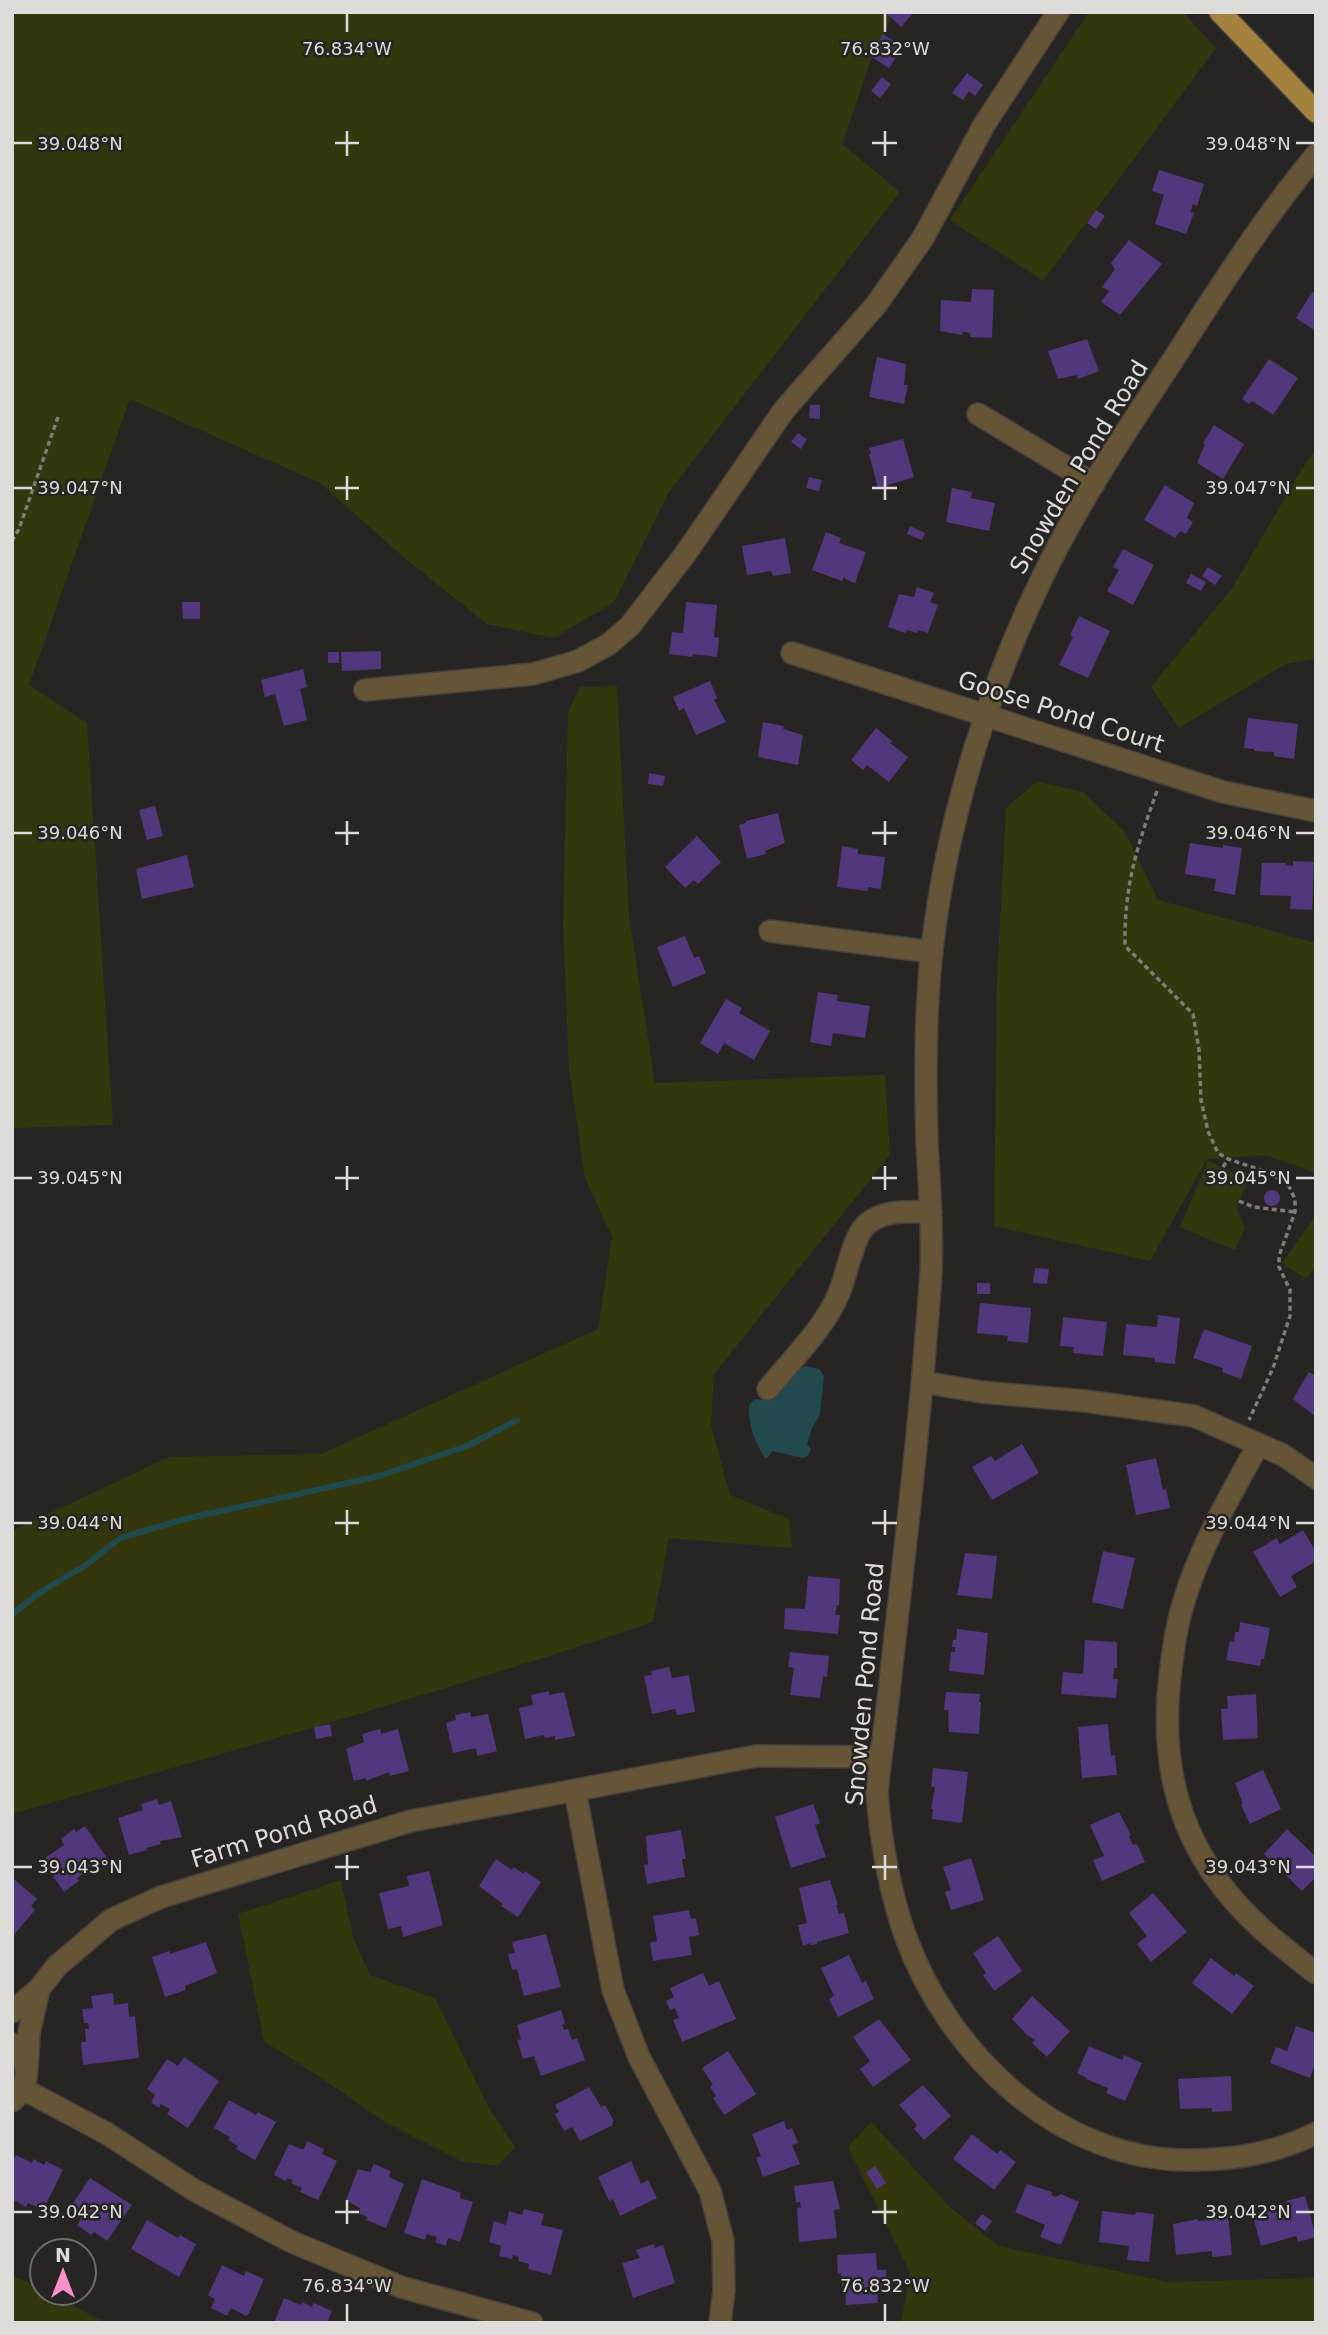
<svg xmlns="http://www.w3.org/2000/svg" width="1328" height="2335" font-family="'DejaVu Sans',sans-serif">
  <rect width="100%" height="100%" fill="#272523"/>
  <path fill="#34360e" d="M12,12H894L872,57L842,144L900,192L669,492L614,602L554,638L487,624L401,555L320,483L130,399L29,685L87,723L113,1125L12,1128Z
    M1089,12H1183L1216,48L1043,281L950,220Z
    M1316,449V659L1286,664L1179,728L1151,687L1233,587L1300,472Z
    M617,686L629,916L655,1083L885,1075L890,1155L714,1374L711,1425L730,1495L789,1519L792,1548L669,1538L653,1622C442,1693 226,1752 12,1814V1531L169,1457L321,1454L598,1329L612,1237L585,1178L569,1069L563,924L568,712L580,687Z
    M1037,781L1083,792L1125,832L1158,900L1316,943V1173L1266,1155L1207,1159L1150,1261L994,1226L997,980L1006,808Z
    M1208,1161L1248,1180L1236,1207L1245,1228L1235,1250L1180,1227Z
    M1316,1215V1265L1306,1279L1282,1263Z
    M341,1880L353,1937L370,1975L435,1998L489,2108L515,2147L498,2166L461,2161L383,2121L329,2083L264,2041L238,1914Z
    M871,2122L949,2206L998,2246L1168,2282L1316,2278V2323H901L910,2273L848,2147Z
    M12,2275L42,2290V2293H48L107,2323H12Z"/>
  <path fill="#224a4d" d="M805,1366L819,1369L824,1376L820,1415L812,1428L807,1444L811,1449L808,1456L803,1458L773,1451L766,1459C755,1444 748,1425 749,1405L755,1399L765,1400L783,1380Z"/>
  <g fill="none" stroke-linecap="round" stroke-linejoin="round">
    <path stroke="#224a4d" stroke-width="6" d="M12,1614L42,1591L86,1565L120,1538L185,1519L379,1476L467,1446L517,1420"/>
  </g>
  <path fill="#51377b" d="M885,12H914L901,27Z
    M883,34L903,47L889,68L870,56Z
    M967,73L983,85L975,96L969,91L963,100L952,93Z
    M882,77L891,84L880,98L871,91Z
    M1159,170L1204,184L1197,206L1193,204L1191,212L1194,213L1186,234L1155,224L1164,195L1152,191Z
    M1096,210L1105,216L1096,229L1087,223Z
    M1129,240L1162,264L1120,315L1101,302L1109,291L1102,287L1115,269L1111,263Z
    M972,289L994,290L992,338L970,337V333L963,332L962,335L940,331L941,300L971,302Z
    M1312,292L1316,294V331L1296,318Z
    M1087,339L1099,371L1078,379L1077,375L1058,379L1048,351Z
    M877,357L906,364L904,385H908L904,404L869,397Z
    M1269,359L1298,378L1273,415L1252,401L1249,404L1242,399Z
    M810,405H820V419L809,418Z
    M1214,425L1244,444L1223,479L1197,463L1205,444L1203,443Z
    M798,433L807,439L801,449L791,442Z
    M903,439L914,477L878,488L869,454H871L869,448Z
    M809,477L822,480L819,491L806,488Z
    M1165,485L1194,503L1187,518L1193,522L1186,534L1180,531L1175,538L1144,520Z
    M952,488L972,492L971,498L995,503L989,531L946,522Z
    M910,526L925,533L922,540L907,534Z
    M826,532L841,538L839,543L866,552L855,583L845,579V576L842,581L812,570Z
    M785,538L791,573L773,576L771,571L747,575L742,546Z
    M1123,549L1154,565L1133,605L1107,591L1119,570L1113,567Z
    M1208,567L1222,576L1215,585L1202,576Z
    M1191,574L1206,582L1201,591L1186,583Z
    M917,587L934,593L930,602L938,605L928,633L918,630L917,633L907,630L905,633L888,627L899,594L914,597Z
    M182,602H200V619H183Z
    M686,602L717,605L714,637L719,638L717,657L693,654L692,657L669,654L672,632L683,633Z
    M1079,616L1110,631L1088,678L1059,665L1073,637L1070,635Z
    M381,651V669L342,671L341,652Z
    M328,652H339V663H328Z
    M303,669L307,687L300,689L307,720L284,726L275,694L265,697L261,680Z
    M710,681L717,698L714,700L726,722L696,735L684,708L679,711L673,697Z
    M1248,718L1298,724L1294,759L1274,756V752L1254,751V749L1244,748Z
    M763,722L784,726L783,729L803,735L798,765L758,757Z
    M876,728L892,741L890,743L908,757L889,782L867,765L863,770L851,760Z
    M649,773L665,776L663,786L648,784Z
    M155,806L163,836L147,840L139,810Z
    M778,813L785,843L765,851L766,854L747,859L739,825L746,823V821Z
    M697,836L721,862L698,884L694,880L685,888L665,867Z
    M1190,843L1223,848V845L1242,848L1235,895L1214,891L1216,879L1185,874Z
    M842,846L858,849V854L885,857L881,889L868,887V891L837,887Z
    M187,855L194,887L142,899L136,869Z
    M1293,861L1314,862L1312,910L1290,909L1291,896L1260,895L1262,863H1286V865L1293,866Z
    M685,936L694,958L699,956L706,973L673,987L657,947Z
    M818,992L838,995L837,1001L870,1006L865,1038L833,1033L831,1046L810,1042Z
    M726,999L742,1008L739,1013L770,1031L754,1060L724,1043L718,1054L700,1043Z
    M1264 1198a8 8 0 1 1 16 0a8 8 0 1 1-16 0Z
    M1035,1268L1049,1269L1047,1284L1033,1283Z
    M977,1283H990V1294H977Z
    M980,1303L1031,1308L1028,1343L1007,1341L1008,1336L977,1333Z
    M1158,1315L1180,1318L1175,1364L1155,1362V1358L1123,1355L1126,1324L1157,1327Z
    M1063,1317L1107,1322L1103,1356L1073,1353L1074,1347L1060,1346Z
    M1204,1329L1252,1346L1241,1379L1222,1372L1223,1368L1193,1358Z
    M1309,1372L1316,1376V1417L1293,1399Z
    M1022,1444L1039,1473L992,1500L972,1467L991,1456L995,1461Z
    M1156,1458L1163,1490L1166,1489L1170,1508L1136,1515L1126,1465Z
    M1303,1530L1316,1552V1561L1291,1576L1297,1587L1280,1597L1253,1552L1277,1538L1280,1544Z
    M1103,1551L1135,1558L1123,1609L1092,1602Z
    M965,1553L997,1556L992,1599L957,1595Z
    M808,1576L840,1579L839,1605H837L835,1615H840L838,1634L784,1629L785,1608L805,1609Z
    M1240,1622L1270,1628L1264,1659H1261L1260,1666L1226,1660L1230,1641L1234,1642L1235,1632H1239Z
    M957,1629L988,1633L984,1675L949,1671L951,1652H955V1647H952L953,1640H956Z
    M1085,1640L1117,1642V1668H1114L1113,1679H1118L1116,1698L1061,1694L1063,1672L1083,1674Z
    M790,1652L829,1656L827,1677L823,1676L820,1698L790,1695L794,1668L788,1667Z
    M669,1667L672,1678L689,1675L695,1712L677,1715L675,1709L652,1714L644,1676L652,1675L651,1671Z
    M549,1691V1695L564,1692L575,1736L555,1740V1736L545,1738L544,1735L525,1739L519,1708L533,1705L531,1695Z
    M946,1692L980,1694L979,1702H981L979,1734L949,1732L948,1710H944Z
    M1256,1694L1258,1738L1223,1740L1221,1709H1228L1227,1696Z
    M470,1712L471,1717L488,1714L497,1751L477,1756L476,1748L453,1753L446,1723L456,1720L455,1715Z
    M330,1724L332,1736L316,1739L314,1727Z
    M1108,1724L1111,1756L1115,1755L1117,1775L1082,1778L1078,1727Z
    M380,1729L381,1734L398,1729L409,1771L390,1776L389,1772L366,1781V1778L354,1781L346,1749L364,1742L362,1734Z
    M933,1768L968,1772L962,1823L932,1819L933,1809H931L935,1787H931Z
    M1263,1770L1281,1809L1250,1824L1241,1805L1243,1804L1235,1783Z
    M157,1799L159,1805L171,1801L182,1837L160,1841L161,1844L146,1848L147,1850L129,1855L118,1818L143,1810L141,1804Z
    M813,1804L820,1823L815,1825L826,1857L791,1868L775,1817Z
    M1119,1812L1131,1835L1129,1836L1133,1845L1137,1844L1145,1862L1102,1881L1093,1860L1104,1856L1090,1825Z
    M85,1826L107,1858L77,1878L79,1881L64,1892L42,1860L64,1845L61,1839L74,1829L76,1832Z
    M1287,1829L1316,1857V1877L1302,1891L1264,1854Z
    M681,1830L686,1859H682L685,1877L647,1884L644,1865L648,1864L646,1836Z
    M971,1858L984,1900L951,1910L945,1892L951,1890L943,1867Z
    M496,1859L512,1870L513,1867L524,1874L525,1871L541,1882L518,1917L501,1906L503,1904L479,1886Z
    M429,1871L443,1925L403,1937L401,1926L388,1929L379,1893L409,1886L407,1876Z
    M14,1879L37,1899L31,1906L35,1910L12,1937Z
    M830,1880L838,1905H836L839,1914L844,1913L849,1933L817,1942V1944L811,1945L810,1943L803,1946L798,1925L807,1923L799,1888Z
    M1153,1893L1187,1932L1151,1962L1137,1944L1147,1936L1129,1913Z
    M689,1910L691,1919L696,1918L699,1935L689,1937L692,1955L653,1961L650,1943L657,1941L653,1916Z
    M546,1934L561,1987L524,1996L517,1969L512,1970L508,1954L515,1953L512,1942Z
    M998,1936L1022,1971L994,1991L983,1975L986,1973L973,1953Z
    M206,1942L217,1973L185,1986L186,1990L165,1997L152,1957L170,1951V1954Z
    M849,1955L862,1983L866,1981L874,1999L838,2017L829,1999L834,1996L821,1968Z
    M1211,1958L1234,1976L1236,1973L1254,1986L1232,2014L1192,1983Z
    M703,1973L709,1986L719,1981L736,2019L682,2042L673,2020L679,2018L675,2008L670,2010L666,2001L674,1997L670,1988Z
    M113,1993L114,2005L128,2003L129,2017L135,2016L139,2058L83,2065L81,2042H86L85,2029H89L88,2023H84L82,2009L93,2008L91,1996Z
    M1032,1996L1070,2031L1047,2057L1032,2043L1035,2040L1027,2035L1012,2019Z
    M561,2010L565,2023L562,2025L564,2030L568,2029L572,2040L577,2038L585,2060L541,2076L534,2056L523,2059L517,2040L521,2039L517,2025Z
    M879,2019L911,2060L873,2087L860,2069L870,2061L853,2037Z
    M1296,2026L1316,2033V2068L1314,2067L1310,2078L1270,2063L1276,2047L1287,2051Z
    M1089,2046L1122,2060L1124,2055L1142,2063L1125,2101L1106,2093L1108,2088L1086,2079L1087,2078L1077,2073Z
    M728,2051L756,2094L724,2115L713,2098L716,2096L710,2087L713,2085L702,2068Z
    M184,2057L219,2081L188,2128L167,2114L170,2109L161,2104L159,2108L151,2102L155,2095L147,2089L167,2059L178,2066Z
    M1231,2076L1232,2111L1212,2112V2108L1180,2109L1178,2079Z
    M923,2085L951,2116L924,2140L914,2129L917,2125L899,2105Z
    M589,2087L601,2107L605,2105L614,2121L612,2123L613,2125L580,2141L572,2127L564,2131L555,2114L559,2112L555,2105Z
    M229,2100L256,2115L258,2112L276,2122L255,2160L236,2149L238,2146L228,2140L230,2137L214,2128Z
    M784,2121L787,2130L792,2128L798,2143L792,2145L800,2164L763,2177L756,2158L761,2156L752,2134Z
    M972,2134L997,2154L1000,2150L1016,2162L994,2190L953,2159Z
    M307,2141L324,2149L322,2154L337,2161L318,2200L300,2192L302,2188L291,2183L293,2180L287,2178L286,2181L274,2175L289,2144L301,2149H304Z
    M16,2155L32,2163L34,2159L44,2165L46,2161L63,2170L43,2210L28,2203L26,2207L12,2199L14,2191L12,2190V2161Z
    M631,2161L641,2184L648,2180L657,2198L620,2216L613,2199L609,2201L598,2177Z
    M374,2164L391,2171L389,2177L404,2184L386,2228L366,2220L367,2217L359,2213L360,2208L346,2200L358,2169L370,2172Z
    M875,2166L886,2183L877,2189L866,2172Z
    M90,2178L132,2205L107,2241L94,2232L91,2235L77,2225L81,2219L69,2209Z
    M422,2179L461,2193L460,2198L473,2202L460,2242L448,2238L446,2246L435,2242L437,2237L427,2234L425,2240L404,2233Z
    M833,2181L840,2209L834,2210L837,2238L799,2242L797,2208L801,2207L800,2202H796L794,2186Z
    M1027,2184L1052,2192L1051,2195L1056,2197L1061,2194L1079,2202L1061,2245L1040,2237L1045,2225L1015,2212Z
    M1305,2196L1316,2237L1298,2242L1296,2236L1261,2246L1253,2217L1263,2214L1262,2211L1287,2206L1286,2201Z
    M524,2209L544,2214L541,2225L563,2230L551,2275L528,2269L529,2264L518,2261L519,2257L513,2255L512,2259L499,2256L501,2246L489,2242L494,2221L506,2225L509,2211L522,2215Z
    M1102,2211L1135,2215L1136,2212L1154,2214L1149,2262L1127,2260L1129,2246L1099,2242Z
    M1228,2213L1232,2255L1212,2257V2251L1176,2255L1173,2224L1198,2219V2221L1209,2220L1208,2215Z
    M982,2214L992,2221L985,2231L975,2223Z
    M147,2220L178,2238L180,2235L196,2244L179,2277L131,2249Z
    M654,2244L655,2248L663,2245L675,2283L633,2298L622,2263L640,2258L636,2250Z
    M876,2253L877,2270H886L887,2288H877L878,2303L846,2305L845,2287H842L841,2273L838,2274L837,2255Z
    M222,2265L244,2276L246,2271L264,2279L249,2313L246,2316L231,2308L227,2316L211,2308L215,2299L208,2295Z
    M284,2298L301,2305L302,2302L312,2307L314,2303L332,2311L327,2323H274Z"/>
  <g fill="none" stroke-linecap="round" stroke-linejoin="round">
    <defs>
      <path id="minor" d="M1316,155C1262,220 1216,293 1171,363C1131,424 1090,485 1056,550C993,672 948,811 932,949C925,1012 925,1077 927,1141C929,1185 933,1228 931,1272C922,1403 907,1533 892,1664C888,1707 881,1750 877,1794C881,1842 889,1889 905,1935C948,2054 1059,2162 1192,2160C1236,2160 1277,2153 1316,2133
        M978,414L1094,484
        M792,653L1223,792L1316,811
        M365,690L533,674L578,661L609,644L630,626L686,553L784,410L876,305L923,238L984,125L1058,12
        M770,931L932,952
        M923,1382L981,1392L1085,1401L1194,1416L1283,1455L1316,1478
        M768,1389C792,1359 824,1329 839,1293C847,1275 853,1234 868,1223C886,1209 910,1212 931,1212
        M1258,1445C1229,1498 1198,1550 1182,1608C1175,1631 1173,1653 1170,1676C1157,1787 1191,1872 1278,1943C1291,1953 1303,1964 1316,1973
        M575,1791L613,1990L639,2057L710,2191L723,2241L724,2291L720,2323
        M39,1989L57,1966L111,1920L161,1897L411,1821L756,1756L880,1757
        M12,2012L39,1989L29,2033L27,2069
        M12,2044C30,2061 32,2084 12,2101
        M23,2089L106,2133L194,2190L292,2242L401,2287L532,2323"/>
      <path id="major" d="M1220,12L1316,112"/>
    </defs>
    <use href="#minor" stroke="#444240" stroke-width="24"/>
    <use href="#major" stroke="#444240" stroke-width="24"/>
    <path stroke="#7e7c7a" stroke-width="3.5" stroke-dasharray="5 3.5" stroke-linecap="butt" d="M12,541L19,529L58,417
      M1157,791C1137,846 1124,886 1125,946L1193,1014L1199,1050L1201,1100L1208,1131L1218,1153L1228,1159L1267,1172L1288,1184L1295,1199V1212L1279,1256V1267L1290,1290V1316L1273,1368L1249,1420
      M1223,1167L1228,1159
      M1239,1201L1254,1207L1295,1212"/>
    <use href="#minor" stroke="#655436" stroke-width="21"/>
    <use href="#major" stroke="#a5813e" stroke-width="21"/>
  </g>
  <path fill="none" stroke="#dedcdb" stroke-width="2.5" d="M347,14V32M885,14V32M347,131V156M885,131V156M14,143H32M335,143H359M872,143H897M1296,143H1314M347,476V500M885,476V500M14,488H32M335,488H359M872,488H897M1296,488H1314M347,821V845M885,821V845M14,833H32M335,833H359M872,833H897M1296,833H1314M347,1166V1190M885,1166V1190M14,1178H32M335,1178H359M872,1178H897M1296,1178H1314M347,1510V1535M885,1510V1535M14,1523H32M335,1523H359M872,1523H897M1296,1523H1314M347,1855V1880M885,1855V1880M14,1867H32M335,1867H359M872,1867H897M1296,1867H1314M347,2200V2224M885,2200V2224M14,2212H32M335,2212H359M872,2212H897M1296,2212H1314M347,2304V2321M885,2304V2321"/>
  <g text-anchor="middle" stroke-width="5" stroke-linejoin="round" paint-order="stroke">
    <g font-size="24" fill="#dedcdb" stroke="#272523">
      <text transform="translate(1079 467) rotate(-59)" y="8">Snowden Pond Road</text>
      <text transform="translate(1061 712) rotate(18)" y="8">Goose Pond Court</text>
      <text transform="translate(865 1684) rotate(-85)" y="8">Snowden Pond Road</text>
      <text transform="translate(284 1832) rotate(-17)" y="8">Farm Pond Road</text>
    </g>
  </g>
  <g font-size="18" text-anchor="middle" fill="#dedcdb" stroke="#272523" stroke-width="5" stroke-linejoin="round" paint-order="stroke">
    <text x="347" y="55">76.834°W</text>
    <text x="885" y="55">76.832°W</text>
    <text x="80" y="150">39.048°N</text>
    <text x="1248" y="150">39.048°N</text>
    <text x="80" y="494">39.047°N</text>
    <text x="1248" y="494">39.047°N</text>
    <text x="80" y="839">39.046°N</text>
    <text x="1248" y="839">39.046°N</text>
    <text x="80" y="1184">39.045°N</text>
    <text x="1248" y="1184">39.045°N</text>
    <text x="80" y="1529">39.044°N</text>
    <text x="1248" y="1529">39.044°N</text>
    <text x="80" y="1873">39.043°N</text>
    <text x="1248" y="1873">39.043°N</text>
    <text x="80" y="2218">39.042°N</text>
    <text x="1248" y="2218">39.042°N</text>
    <text x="347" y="2292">76.834°W</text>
    <text x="885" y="2292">76.832°W</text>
  </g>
  <rect width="1328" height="2335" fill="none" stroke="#dedcdb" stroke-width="28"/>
  <g transform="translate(63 2272)"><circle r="33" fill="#272523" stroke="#706e6d" stroke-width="2"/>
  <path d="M0-5L12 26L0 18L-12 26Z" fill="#f890cb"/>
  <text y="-10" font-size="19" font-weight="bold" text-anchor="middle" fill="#dedcdb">N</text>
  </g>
</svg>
